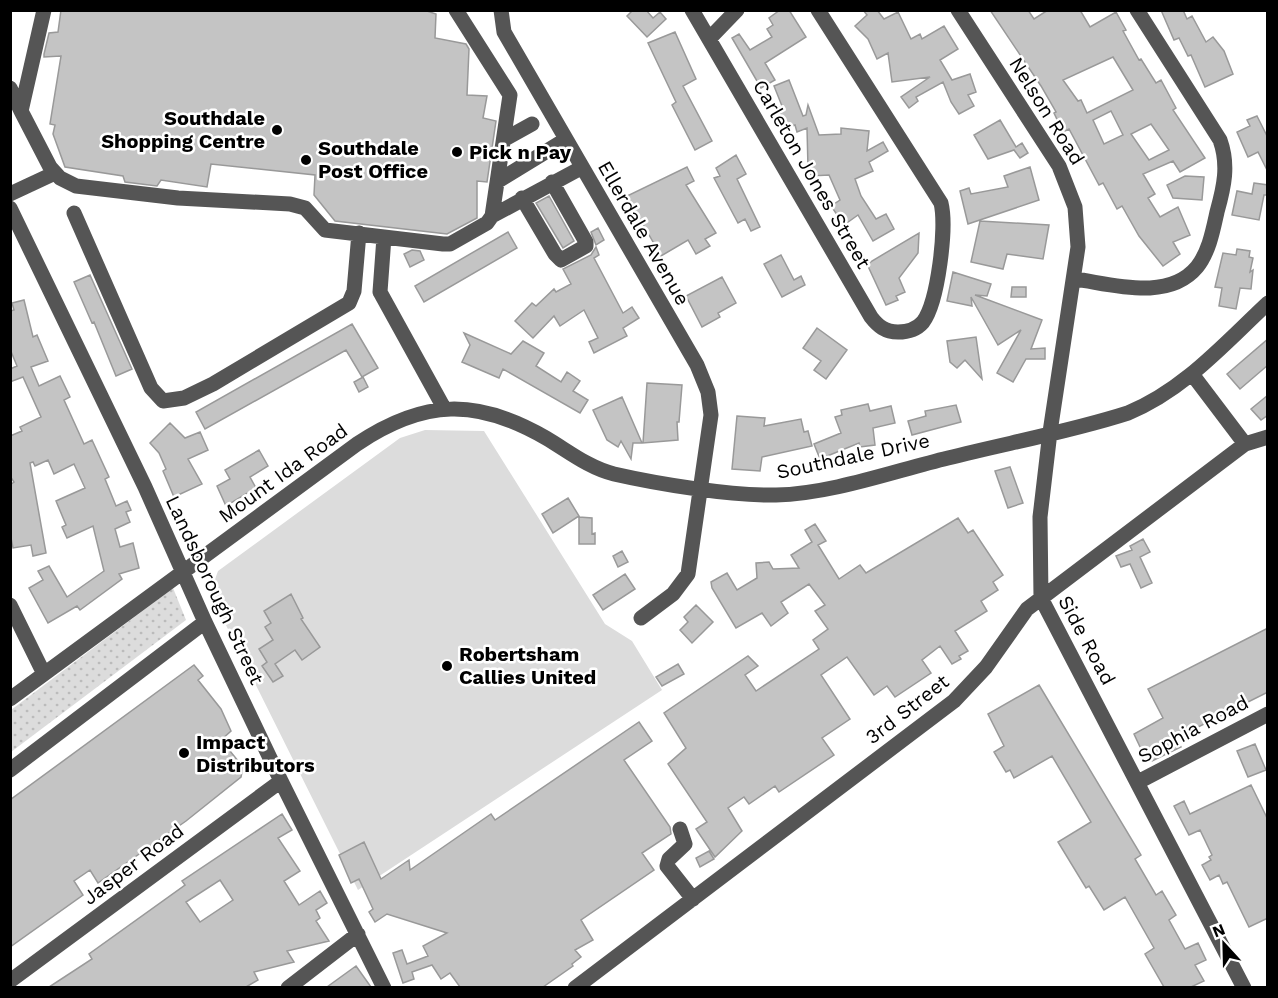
<svg xmlns="http://www.w3.org/2000/svg" width="1278" height="998" font-family="'Work Sans',sans-serif">
  <defs>
    <pattern id="green-dots" width="8" height="8" patternUnits="userSpaceOnUse" patternTransform="scale(1.5)"><rect width="8" height="8" fill="#dcdcdc"/><path d="M2 2h.1M6 6h.1" fill="none" stroke="#bbb" stroke-width="1.8" stroke-linecap="round"/></pattern>
  </defs>
  <rect width="100%" height="100%" fill="#fff"/>
  <path fill="url(#green-dots)" d="M173,588L186,620L11,752V710Z"/>
  <path fill="#dcdcdc" d="M425,430L484,431L605,624L632,641L662,690L358,890L210,593L218,571L400,438Z"/>
  <path fill="#c4c4c4" stroke="#999" stroke-width="1.5" fill-rule="evenodd" d="M61,10H424L436,14L435,38L466,44L469,49L467,95L487,96L483,118L496,121L487,182L477,181V218L447,234L335,221L314,195L315,175L211,164L207,187L161,180L157,186L125,182L123,176L65,167L53,134L55,125L50,124L61,56L44,57V54L49,33L58,32Z
    M633,10H646L653,18L660,12L666,19L647,37L627,16Z
    M780,10H789L806,37L765,63L775,80L761,88L732,38L739,34L750,50L772,37L767,29L773,25L769,18Z
    M863,10H877L884,19L898,12L911,39L920,34L922,39L944,26L958,49L940,60L952,80L970,74L976,92L968,95L974,106L959,114L951,102L943,82L916,97L918,101L909,108L901,97L930,77L892,82L888,53L877,59L868,39L855,26L867,15Z
    M990,10H1028L1034,19L1048,10H1080L1090,27L1116,12L1126,30L1123,31L1139,60L1141,59L1156,83L1161,80L1176,108L1173,110L1205,158L1180,172L1173,161L1143,174L1155,194L1148,198L1160,217L1178,207L1190,235L1173,242L1180,254L1163,266L1139,236L1122,206L1117,209L1103,183L1099,185L1069,129L1063,132L1054,113L1056,112L1041,86ZM1113,57L1133,90L1087,113L1081,100L1078,101L1063,80ZM1111,111L1123,135L1104,144L1093,120ZM1151,124L1169,150L1149,160L1131,134Z
    M1161,10H1183L1187,19L1192,16L1206,42L1213,37L1224,51L1233,74L1205,87L1191,55L1188,56L1179,38L1174,40Z
    M675,32L696,79L683,86L712,141L695,150L672,105L676,102L648,43Z
    M789,80L803,116L806,115L808,105L819,135L841,134V128L869,131L867,151L883,142L888,151L869,162L873,171L855,179L861,196L876,219L886,214L894,229L873,241L858,215L844,225L831,206L840,200L829,175L811,176V168H808L807,128L797,132L795,125L788,127L777,108L782,106L774,86Z
    M1257,116L1268,138V172L1258,152L1248,157L1237,132L1250,126L1247,120Z
    M1000,120L1016,147L1022,143L1028,153L1020,158L1014,150L988,159L974,135Z
    M736,155L746,174L737,179L760,227L751,231L745,219L738,223L714,178L720,176L716,168Z
    M687,167L694,181L686,185L716,233L705,239L710,246L696,254L688,240L661,256L627,196Z
    M1030,167L1039,200L968,224L960,191L969,188L971,194L1008,187L1004,176Z
    M1185,176L1204,177L1202,200L1173,198L1167,185Z
    M1254,183L1268,185V195H1264L1259,220L1232,215L1237,191L1252,194Z
    M549,196L574,241L563,248L536,203Z
    M980,221L1049,225L1043,259L1007,254L1003,269L971,262Z
    M598,228L604,240L596,245L591,232Z
    M508,232L517,248L424,302L415,286Z
    M919,233L918,253L899,278L905,292L896,296L898,300L886,305L867,264Z
    M596,247L599,255L594,258L623,313L632,307L639,318L623,328L627,336L594,353L589,342L598,338L584,310L560,326L554,316L533,338L515,321L532,303L536,306L554,289L556,292L571,284L563,269L591,255Z
    M1237,249L1250,251L1249,257L1253,258L1250,272L1253,270L1251,289L1240,288L1236,309L1219,306L1222,288L1215,287L1223,253L1236,255Z
    M412,250L420,251L424,260L410,267L404,254Z
    M781,255L794,280L801,276L805,285L782,297L764,264Z
    M953,272L991,284L987,296L975,295L1042,320L1031,349L1045,348V359H1026L1013,382L997,373L1021,330L998,345L971,297L972,306L947,301Z
    M90,275L132,369L116,376L94,322L92,323L74,282Z
    M722,277L736,303L718,313L720,317L702,327L686,296Z
    M1012,287H1026V297H1011Z
    M24,300L33,337L37,335L48,361L31,367L39,386L60,376L70,397L64,400L84,444L92,440L109,477L105,479L116,506L127,501L131,510L126,512L130,522L115,529L120,547L133,543L139,568L119,574L122,579L80,610L77,606L48,623L29,588L43,580L38,571L49,566L67,597L104,571L93,526L67,538L62,527L66,525L56,501L85,488L74,464L54,474L48,460L35,466L33,462L30,463L46,553L33,556L31,545L13,548L10,533V485L14,482L10,476V436L22,431L20,427L41,417L23,377L10,382V369L17,366L10,349V311L14,310L12,303Z
    M352,324L378,368L362,377L346,350L205,429L196,412Z
    M817,328L847,350L826,379L814,370L821,361L803,348Z
    M464,333L511,354L523,341L544,353L536,366L561,382L567,372L580,381L573,391L588,400L580,413L503,369L499,378L462,362L470,345Z
    M976,337L982,379L965,360L957,368L950,362L947,341Z
    M1268,339V365L1240,389L1227,374Z
    M363,377L368,387L359,392L354,382Z
    M647,383L682,385L679,422H677L678,440L643,443Z
    M1268,395V415L1261,420L1251,409Z
    M622,397L642,443H633L631,459L621,441L618,447L607,440L593,410Z
    M868,404L870,411L891,406L895,423L873,428L875,445L860,447L859,443L820,459L814,444L841,433L835,417L842,415L841,410Z
    M956,405L961,422L912,435L908,421L926,416L925,411Z
    M737,416L765,418L764,426L801,419L804,432L808,431L812,446L762,457L760,471L732,469Z
    M170,423L185,438L200,432L208,450L188,459L202,484L174,497L163,471L166,469L159,453L150,443Z
    M259,450L268,466L250,477L256,488L226,506L217,486L230,479L225,470Z
    M1010,467L1023,503L1008,508L995,471Z
    M568,498L579,516L553,533L542,514Z
    M579,517L592,518V534L595,533V544H579Z
    M958,518L968,533L973,530L1003,575L993,582L998,590L981,601L987,611L955,631L968,651L959,656L961,659L952,664L940,646L922,660L931,673L895,697L887,686L874,695L847,657L821,675L850,719L822,738L834,755L779,792L775,786L749,804L744,797L728,808L742,831L715,857L696,829L707,822L668,764L686,748L664,713L748,656L758,666L745,675L756,691L819,649L813,640L828,629L815,611L825,605L809,584L781,602L788,613L771,626L762,613L736,628L712,588L711,582L727,573L737,590L757,578L756,563L769,562L773,569L799,568L791,555L812,542L805,530L815,524L826,541L818,545L839,579L860,565L866,573Z
    M1143,539L1150,552L1140,557L1152,583L1141,588L1130,564L1121,567L1116,556L1132,550L1130,546Z
    M622,551L628,562L618,567L613,556Z
    M625,574L635,589L603,610L593,595Z
    M291,594L303,618L301,619L320,647L302,660L295,650L275,664L283,676L273,682L262,666L267,662L259,649L273,640L265,627L271,623L264,611Z
    M696,605L713,622L692,643L680,630L688,622L684,617Z
    M1268,628V692L1176,738L1181,747L1152,761L1147,749L1142,751L1134,734L1163,718L1148,689Z
    M678,664L684,674L662,686L656,677Z
    M194,665L203,676L198,680L221,709L231,731L221,740L243,767L241,777L186,821L98,883L90,870L74,881L83,895L10,947V800Z
    M1039,685L1141,855L1135,859L1156,895L1162,891L1176,915L1169,920L1185,949L1198,943L1206,960L1195,965L1204,981L1191,987H1164L1145,954L1154,948L1125,897L1104,910L1089,886L1086,888L1058,842L1091,822L1052,756L1014,778L1010,770L1006,772L994,752L1004,746L988,714Z
    M639,722L652,741L624,760L670,827L671,834L642,853L654,870L581,920L593,940L575,950L581,957L572,964L573,966L543,987H460L450,973L441,979L432,965L412,972L414,979L403,983L393,953L402,950L407,964L428,956L423,946L447,933L387,914L375,922L369,912L373,909L359,879L351,883L339,855L364,842L381,879L409,860L410,870L491,814L495,820Z
    M1255,744L1266,770L1248,777L1237,751Z
    M1251,785L1268,820V918L1249,927L1227,882L1223,884L1219,875L1210,880L1202,865L1211,860L1209,857L1212,855L1200,830L1189,835L1174,806L1184,801L1190,814Z
    M282,814L292,830L278,838L300,871L284,881L299,905L320,891L327,903L316,910L320,918L316,921L329,941L287,951L294,962L254,972L258,980L246,987H49L92,959L89,954L185,885L182,881ZM220,880L233,900L200,922L186,902Z
    M709,851L714,859L700,867L696,858Z
    M356,966L371,987H327Z"/>
  <g fill="none" stroke-linecap="round" stroke-linejoin="round">
    <path stroke="#555" stroke-width="15" d="M44,10L21,111L50,167L60,178L76,186L178,198L290,204L305,208L325,230L443,244H450L487,223L492,216L510,95L456,10
      M501,10L504,32L697,365L708,392L711,415L688,574L673,594L641,618
      M692,10L871,317C878,326 885,332 898,332C907,332 917,329 923,322C938,302 947,227 941,203L818,10
      M958,10L1059,166L1075,207L1078,247L1050,432L1040,517L1041,598L1244,988
      M709,39L737,10
      M10,88L21,111
      M505,139L532,124
      M498,181L565,140
      M10,194L55,173
      M522,198L555,254L561,260L586,246V242L552,182
      M10,208L145,487L205,622L281,781L384,988
      M74,213L151,388L163,401L184,398L213,384L349,303L354,291L359,233
      M492,216L581,168
      M1075,279C1112,284 1168,302 1197,267C1209,252 1213,230 1217,212C1224,187 1229,165 1220,140L1137,10
      M380,292L444,408
      M380,292L384,237
      M1192,374L1245,444L1268,437
      M10,605L44,674
      M10,699L357,444C424,399 477,398 546,438C568,451 589,468 614,474C658,484 731,496 776,495C831,494 894,471 948,458C1007,443 1069,432 1128,413C1184,390 1224,344 1268,303
      M10,770L205,622
      M1138,782L1268,714
      M680,829L685,844L669,859L667,866L693,899
      M10,981L281,781
      M288,988L358,934
      M575,988L954,701L986,667L1027,609L1245,444"/>
  </g>
  <g fill="#000" stroke="#fff" stroke-width="2">
    <circle cx="277" cy="130" r="6"/>
    <circle cx="457" cy="152" r="6"/>
    <circle cx="306" cy="160" r="6"/>
    <circle cx="447" cy="666" r="6"/>
    <circle cx="184" cy="753" r="6"/>
  </g>
  <g text-anchor="middle" stroke-width="5" stroke-linejoin="round" paint-order="stroke">
    <g font-size="20" fill="#000" stroke="#fff">
      <text transform="translate(1047 111) rotate(58)" y="7">Nelson Road</text>
      <text transform="translate(812 174) rotate(60)" y="7">Carleton Jones Street</text>
      <text transform="translate(644 233) rotate(60)" y="7">Ellerdale Avenue</text>
      <text transform="translate(853 456) rotate(-12)" y="7">Southdale Drive</text>
      <text transform="translate(283 473) rotate(-36)" y="7">Mount Ida Road</text>
      <text transform="translate(215 590) rotate(65)" y="7">Landsborough Street</text>
      <text transform="translate(1087 640) rotate(62)" y="7">Side Road</text>
      <text transform="translate(907 709) rotate(-38)" y="7">3rd Street</text>
      <text transform="translate(1193 729) rotate(-28)" y="7">Sophia Road</text>
      <text transform="translate(133 864) rotate(-37)" y="7">Jasper Road</text>
    </g>
    <g font-size="20" font-weight="bold" fill="#000" stroke="#fff" text-anchor="start">
      <text x="265" y="125" text-anchor="end">Southdale<tspan x="265" dy="23">Shopping Centre</tspan></text>
      <text x="318" y="155">Southdale<tspan x="318" dy="23">Post Office</tspan></text>
      <text x="469" y="159">Pick n Pay</text>
      <text x="459" y="661">Robertsham<tspan x="459" dy="23">Callies United</tspan></text>
      <text x="196" y="749">Impact<tspan x="196" dy="23">Distributors</tspan></text>
    </g>
  </g>
  <rect width="1278" height="998" fill="none" stroke="#000000" stroke-width="24"/>
  <g transform="translate(1224 944) rotate(338)" stroke="#ffffff" stroke-width="4.5" paint-order="stroke">
  <path d="M0-4.5L10 22L0 15L-10 22Z" fill="#000000"/>
  <text y="-9" font-size="16" font-weight="bold" text-anchor="middle" fill="#000000">N</text>
  </g>
</svg>
